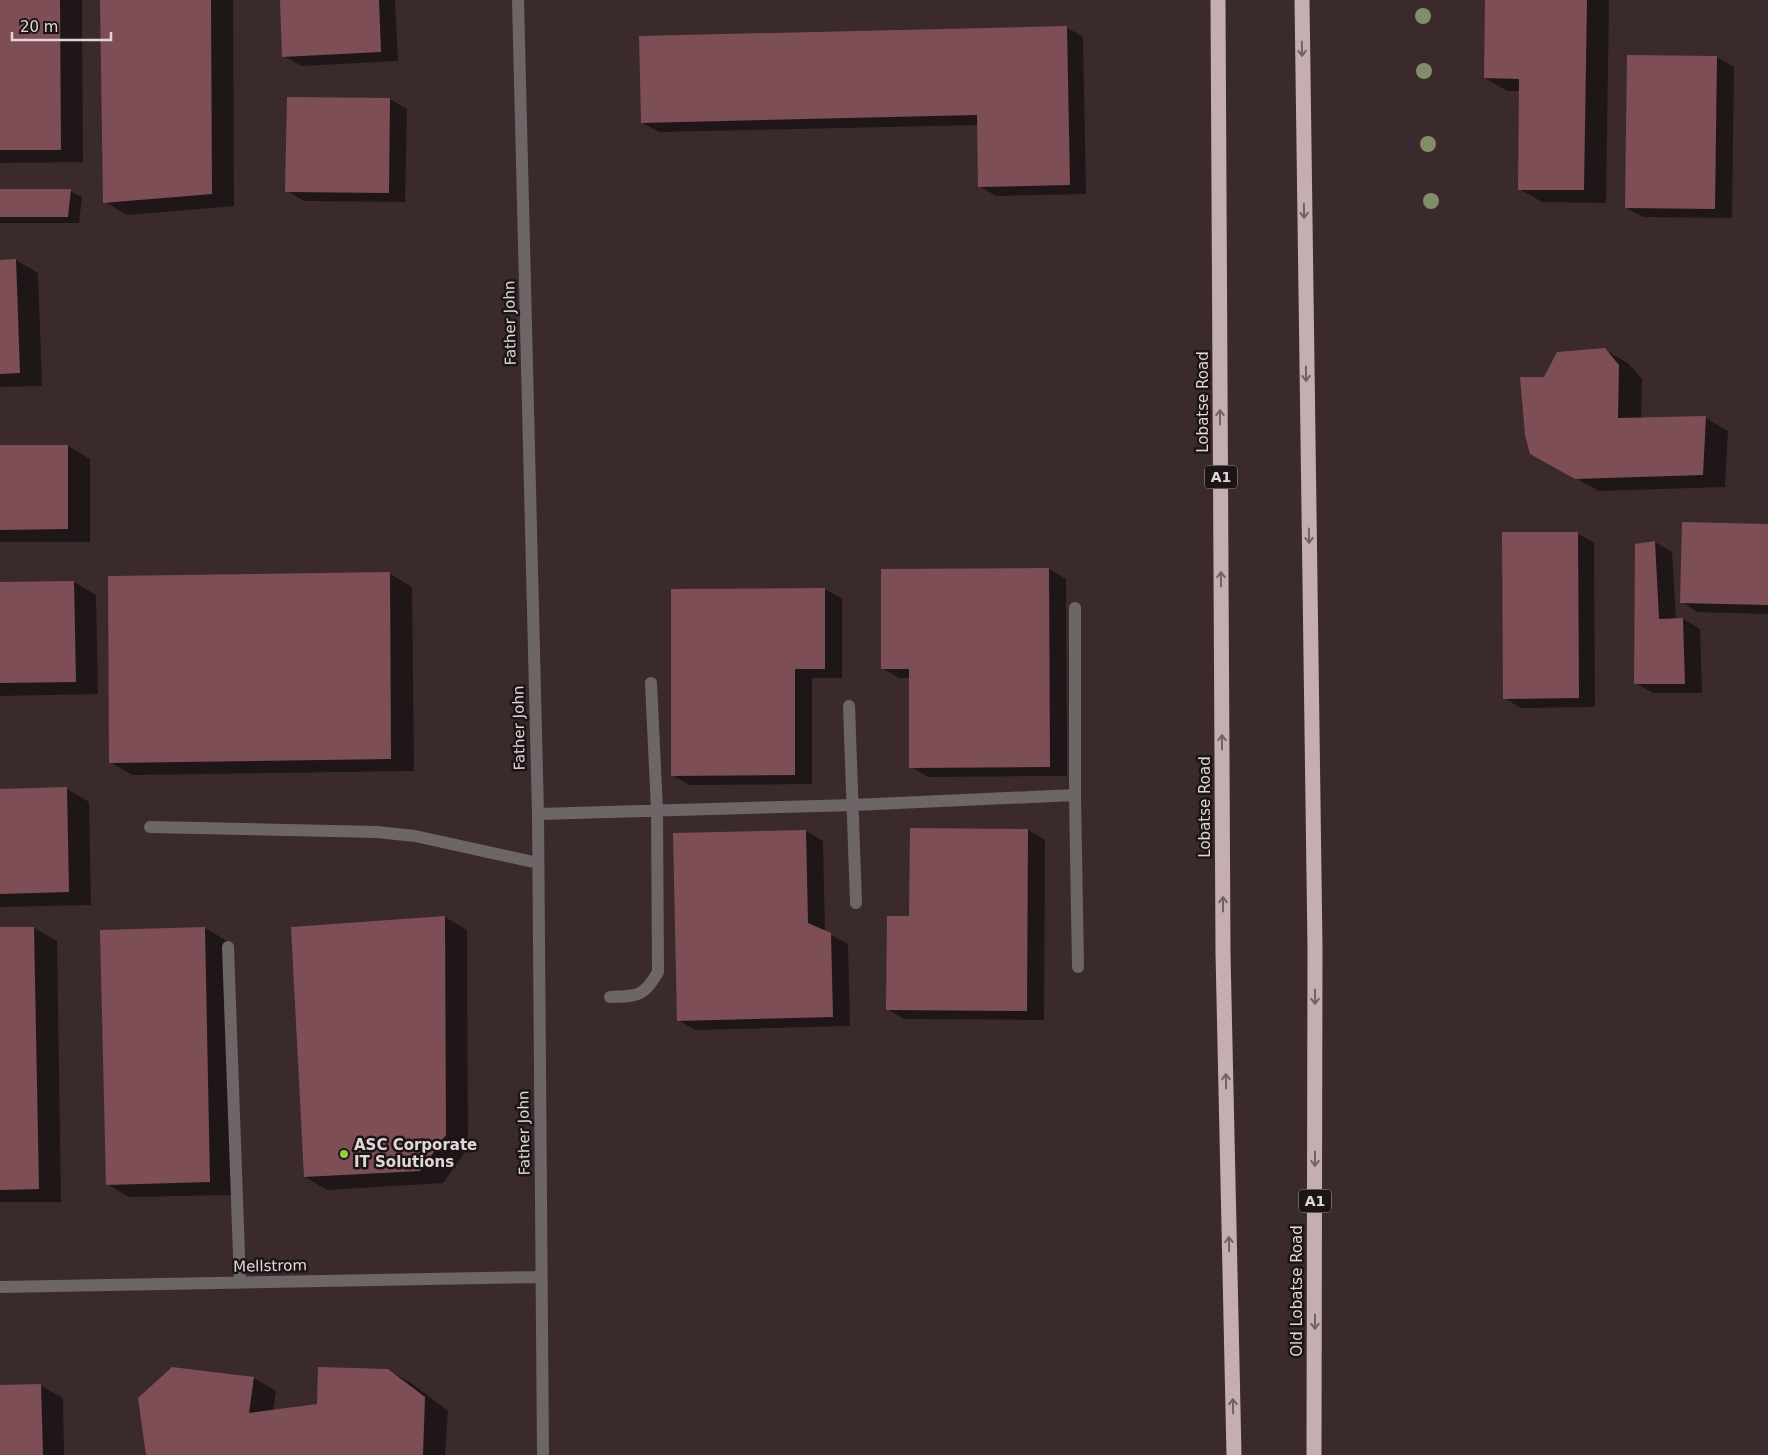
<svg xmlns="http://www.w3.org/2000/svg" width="1768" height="1455" font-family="'DejaVu Sans',sans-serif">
  <rect width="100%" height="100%" fill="#3b2a2c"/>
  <path fill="#0007" d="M0,0H82L83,162L0,163Z
    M101,0H233L234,206L127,215L105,202Z
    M281,0H395L398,61L301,66L284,56Z
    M1486,0H1609L1606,203L1542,202L1519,189L1521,91H1507L1485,78Z
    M1066,27L1083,37L1086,194L996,196L979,186L978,125L659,132L642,123Z
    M1717,57L1734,67L1732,218L1643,217L1626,208Z
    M390,99L407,109L405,202L304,201L287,191Z
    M0,190L70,191L82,197L79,223H0Z
    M16,260L38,273L42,386L0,387V261Z
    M1605,350L1628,363L1642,379L1641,419L1706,418L1728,431L1725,487L1599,491L1554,466Z
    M0,446H68L90,459V542H0Z
    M1768,525V614L1698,612L1681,602Z
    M1577,533L1594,543L1595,707L1521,708L1504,698Z
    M1655,542L1672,552L1676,620L1683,619L1700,629L1702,693H1653L1635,683Z
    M1049,569L1066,579L1067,776L928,777L911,767L910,678H899L882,668Z
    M390,574L412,587L414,771L132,775L110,762Z
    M74,582L96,595L98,694L0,696V583Z
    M825,589L842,599V678H812V784L690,785L672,775Z
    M67,789L89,802L91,905L0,907V790Z
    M911,829L1028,830L1045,840L1044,1020L904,1019L887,1009L910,917Z
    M806,831L823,841L825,932L848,944L850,1026L695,1030L678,1020Z
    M445,917L467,930L468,1148L443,1183L327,1190L305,1177Z
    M0,928H34L57,941L61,1202H0Z
    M205,928L227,941L233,1195L129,1197L107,1184Z
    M388,1370L411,1383L448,1411L445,1455H147L254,1378L276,1391L273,1411L318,1405Z
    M40,1385L63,1398L64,1455H0V1387Z"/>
  <path fill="#7e4e56" d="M0,0H60L61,150H0Z
    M100,0H211L212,194L103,203Z
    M280,0H379L381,52L282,57Z
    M1485,0H1587L1584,190H1518L1519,79L1484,78Z
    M1067,26L1070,185L978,187L977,115L641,123L639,36Z
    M1627,55L1717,56L1715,209L1625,208Z
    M287,97L390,98L389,193L285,192Z
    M0,189H71L68,217H0Z
    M16,259L20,373L0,374V260Z
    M1605,348L1619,365L1618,418L1706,416L1703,475L1575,479L1530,454L1525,435L1520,377H1544L1557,352Z
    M0,445H68V529L0,530Z
    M1682,522L1768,524V605L1680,603Z
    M1502,532H1578L1579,698L1503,699Z
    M1655,541L1659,619L1683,618L1685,684H1634L1635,544Z
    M1049,568L1050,767L909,768V669H881V569Z
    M390,572L391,759L109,763L108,576Z
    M74,581L76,682L0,683V582Z
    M825,588V669H795V775L671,776V589Z
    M67,787L69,892L0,894V789Z
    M910,828L1028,829L1027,1011L886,1010L887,916H909Z
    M806,830L808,923L831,933L833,1017L677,1021L673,833Z
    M445,916L446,1135L420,1171L304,1177L291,927Z
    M0,927H34L39,1189L0,1190Z
    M205,927L210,1182L106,1185L100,930Z
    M172,1367L254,1377L249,1413L317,1404L318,1367L388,1369L425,1397L423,1455H146L138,1398Z
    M41,1384L43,1455H0V1385Z"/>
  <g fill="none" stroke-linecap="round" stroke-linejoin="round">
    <path stroke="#6e6566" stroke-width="12" d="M518,0L538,814L543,1455
      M1075,608V795L1078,967
      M849,706L856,903
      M538,814L854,805L1075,795
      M150,827L377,832L415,836L538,863
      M228,947L240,1283
      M610,997C637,996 644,997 658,972L657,810L651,683
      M0,1287L541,1277"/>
    <path stroke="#c4aeb1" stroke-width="15" d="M1218,0L1223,953L1234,1455
      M1302,0L1315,948L1314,1455"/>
  </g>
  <g fill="#828d69">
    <circle cx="1423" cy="16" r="8"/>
    <circle cx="1424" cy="71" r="8"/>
    <circle cx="1428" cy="144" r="8"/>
    <circle cx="1431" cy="201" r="8"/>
  </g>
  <defs><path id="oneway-shaft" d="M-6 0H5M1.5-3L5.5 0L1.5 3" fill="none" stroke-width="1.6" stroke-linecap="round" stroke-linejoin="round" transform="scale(1.25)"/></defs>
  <g stroke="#706264">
    <use href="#oneway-shaft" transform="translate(1302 49) rotate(89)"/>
    <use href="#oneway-shaft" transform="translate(1304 211) rotate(89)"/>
    <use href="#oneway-shaft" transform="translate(1306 374) rotate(89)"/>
    <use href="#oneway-shaft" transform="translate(1220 417) rotate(-90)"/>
    <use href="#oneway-shaft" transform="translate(1309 536) rotate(89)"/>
    <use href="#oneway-shaft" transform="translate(1221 579) rotate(-90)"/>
    <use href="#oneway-shaft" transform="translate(1222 742) rotate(-90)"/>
    <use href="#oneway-shaft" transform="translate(1223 904) rotate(-90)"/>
    <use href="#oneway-shaft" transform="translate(1315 997) rotate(90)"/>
    <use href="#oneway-shaft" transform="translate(1226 1081) rotate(-91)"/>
    <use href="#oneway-shaft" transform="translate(1315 1159) rotate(90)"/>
    <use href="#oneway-shaft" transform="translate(1229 1244) rotate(-91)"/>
    <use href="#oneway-shaft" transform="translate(1315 1322) rotate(90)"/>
    <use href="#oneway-shaft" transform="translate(1233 1406) rotate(-91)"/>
  </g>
  <circle fill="#90cd41" stroke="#1c1516" stroke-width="2" cx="344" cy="1154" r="5"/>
  <g text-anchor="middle" stroke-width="5" stroke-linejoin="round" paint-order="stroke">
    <g fill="#1c1516" stroke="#a79c9e" stroke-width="1">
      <rect x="1205" y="465.5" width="32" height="23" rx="4"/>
      <rect x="1299" y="1189.5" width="32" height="23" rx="4"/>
    </g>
    <g font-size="14" font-weight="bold" fill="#e2d6d8">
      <text x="1221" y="482">A1</text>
      <text x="1315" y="1206">A1</text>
    </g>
    <g font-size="15" fill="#e2d6d8" stroke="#1c1516">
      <text transform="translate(510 323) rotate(-91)" y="5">Father John</text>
      <text transform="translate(1203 402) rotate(-90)" y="5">Lobatse Road</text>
      <text transform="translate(519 728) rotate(-91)" y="5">Father John</text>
      <text transform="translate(1205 807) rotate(-90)" y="5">Lobatse Road</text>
      <text transform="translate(524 1133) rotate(-91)" y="5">Father John</text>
      <text transform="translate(270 1266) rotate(-1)" y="5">Mellstrom</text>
      <text transform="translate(1297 1291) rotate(-90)" y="5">Old Lobatse Road</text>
    </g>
    <g font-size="15" font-weight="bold" fill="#e2d6d8" stroke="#1c1516" text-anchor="start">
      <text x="354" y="1150">ASC Corporate<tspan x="354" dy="17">IT Solutions</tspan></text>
    </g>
  </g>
  <path d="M12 32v8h99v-8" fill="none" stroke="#e2d6d8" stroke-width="2.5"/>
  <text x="20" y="32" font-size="15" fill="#e2d6d8" stroke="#1c1516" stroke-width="4" paint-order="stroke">20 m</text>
</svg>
